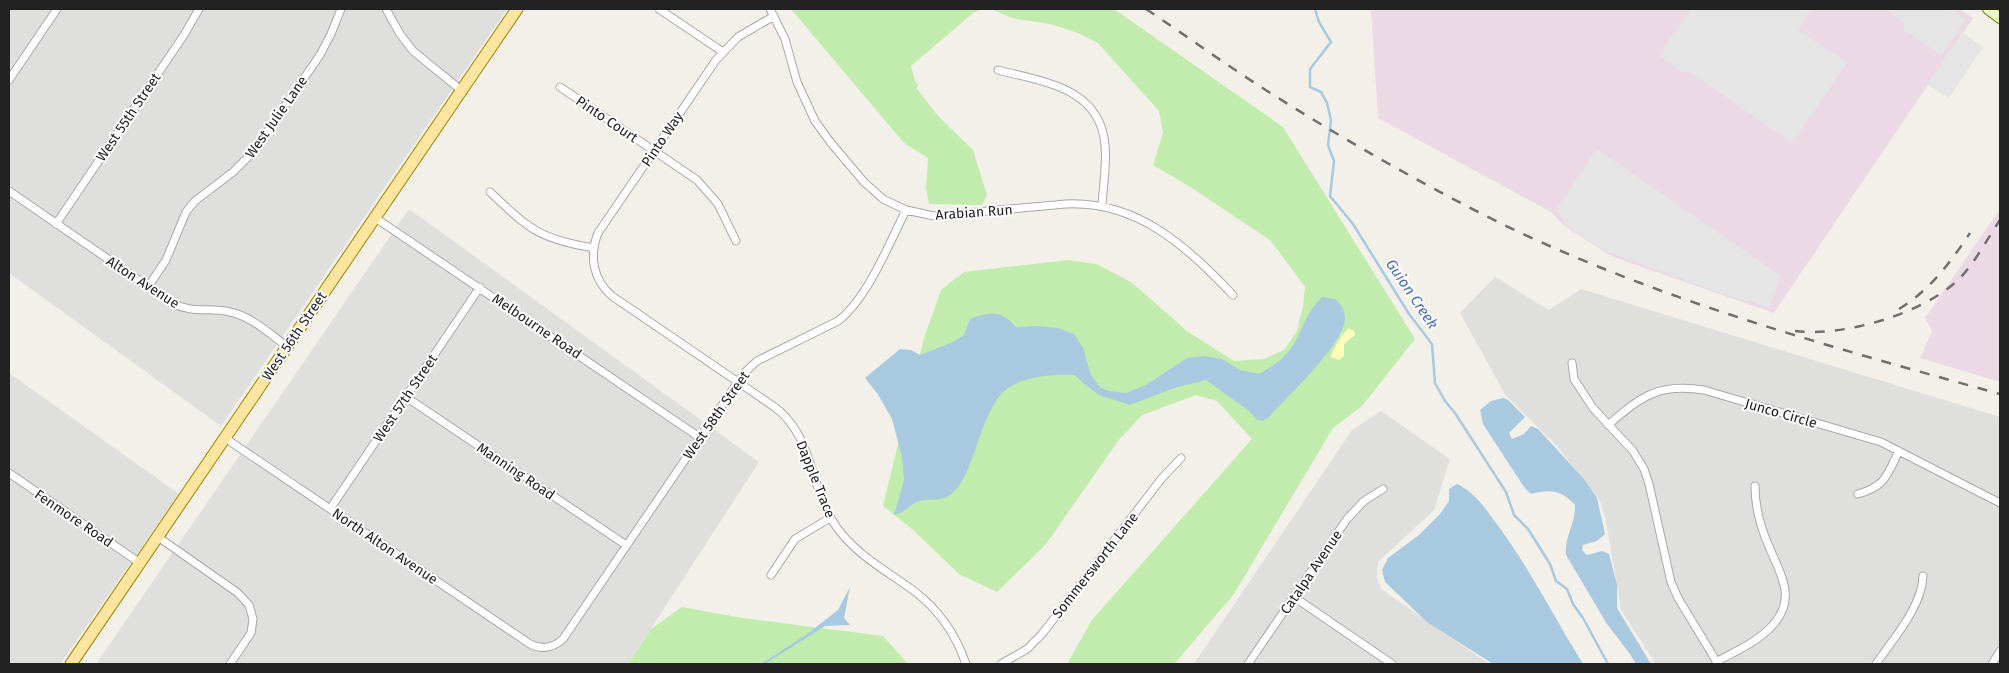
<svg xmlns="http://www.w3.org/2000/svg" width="2009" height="673" font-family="'Fira Sans',sans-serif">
  <rect width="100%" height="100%" fill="#f2f0e8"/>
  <path fill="#dfdfde" d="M9,9H507L221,426L9,273Z
    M409,209L759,462L628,664H96Z
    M1495,277L1549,310L1581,289L2000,417V664H1656L1621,610L1606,521L1600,501L1557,446L1506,396L1460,313Z
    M9,373L179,494L60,664H9Z
    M1381,411L1450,459L1434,510L1378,562L1377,578L1381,589L1489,664H1194L1352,430Z"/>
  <path fill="#ebdae5" d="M1371,9H1960L1973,18L1774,313L1613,257L1564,226L1551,212L1378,118Z
    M2000,209V382L1920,358L1932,331L1925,318Z"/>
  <path fill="#c1ecad" d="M791,9H982L973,13L911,66L915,81L918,84L917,89L938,116L973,150L987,195L982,205L929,204L926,188L928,158L904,143Z
    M991,9H1114L1283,127L1415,339L1362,406L1333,428L1234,594L1174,664H1067L1092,620L1252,439L1217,401L1196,395L1142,415L1118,441L1046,544L997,592L959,574L912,529L883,506L924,338L941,290L964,272L1068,260L1096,264L1131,282L1187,331L1234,361L1264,359L1284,350L1297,331L1303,306L1305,287L1271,241L1192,188L1153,165L1163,133L1159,111L1098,43L1078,33L1050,24L1012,18Z
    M682,607L742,618L883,636L908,664H628L651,629Z"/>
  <path fill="#fffdb9" d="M1349,328L1354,331L1355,335L1344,344V356L1339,360L1331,357C1332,351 1343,332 1349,328Z"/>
  <path fill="#e5e5e5" d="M1691,9H1811L1798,30L1847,62L1792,143L1687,70L1684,73L1659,56Z
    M1885,9H1950L1965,20L1941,55L1903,29L1906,24Z
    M1963,33L1983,47L1949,98L1927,85Z
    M1597,149L1781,276L1769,307L1732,297L1608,252L1566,226L1557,209Z"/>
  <path fill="#a8c9e0" d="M1322,297L1335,299C1341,305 1345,309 1345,319C1344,344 1286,398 1268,418L1262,421L1257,420L1249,411L1206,380L1174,388L1130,405L1099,395L1083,383L1075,375C1053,374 1019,376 1002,393C991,405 981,432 976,448C969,465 965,483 950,495C941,502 927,498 917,502C908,506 904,513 894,515L904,480L902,457L892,419L877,393L865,378L900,349L911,350L920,355L953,342L964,335L970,319C990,311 1002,310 1016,327L1037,326L1058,328L1074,334L1083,348L1091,375L1101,388L1110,391L1126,393L1146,385L1187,358L1204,356L1222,359L1240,370L1259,374C1271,367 1284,359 1292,347C1304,329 1305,313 1322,297Z
    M1503,398L1508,400L1525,417L1509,433L1512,439L1524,434L1531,426L1538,429L1584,479L1597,498L1605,534L1597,541L1583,545L1582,550L1587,555L1602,551L1609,554L1617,585V608L1651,664H1636L1630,654L1607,624L1566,555C1564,537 1576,523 1575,505C1562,490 1550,489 1531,494L1524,487L1483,424L1480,410L1491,401Z
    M1457,484C1476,493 1487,511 1499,527C1531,571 1555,619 1583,664H1493L1427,622L1385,582L1382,570L1388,558L1419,535L1440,514L1449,501V489Z
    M850,587L844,618L850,625L825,626L765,664H761L806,635L838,610Z"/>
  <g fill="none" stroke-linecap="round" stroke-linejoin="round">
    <path stroke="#a8c9e0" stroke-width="2.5" d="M1315,9L1319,22L1331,42L1310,69V87L1321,92L1327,103L1331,120L1328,145L1334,161L1330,196L1353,224L1409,314L1432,344L1435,383L1445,401L1455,413L1506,492L1514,515L1528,529L1550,564L1556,581L1567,589L1573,604L1583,618L1608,664"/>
    <defs>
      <path id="street" d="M386,9L400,34L413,51L461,90
        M659,9L723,52
        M770,9L785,39L797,82L815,121L831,143L864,182L883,199L906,210L934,216L1066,204C1138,201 1186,246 1233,295
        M774,16L738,37L716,60L598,233C589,256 593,280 612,296L773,406C815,435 809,491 838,529C858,556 887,571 914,591C938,609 956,635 966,664
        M998,70C1043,82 1100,87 1105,145C1107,165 1103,186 1102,206
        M9,80L57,9
        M560,87L697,180L718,204L736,241
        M9,191L172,303C193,314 209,307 230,312C251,316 271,335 288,347
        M490,192C529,229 539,239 594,248
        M374,217L699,437
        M56,224L184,35L199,9
        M148,287L166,260L186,212L195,201L233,172L253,152L320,55L331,34L341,9
        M1572,363L1574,379L1593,408L1633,451L1644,469L1649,484L1671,582L1678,598L1718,664
        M406,397L626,545
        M1608,425C1642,396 1658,383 1704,390L1881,442L2000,503
        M225,438L530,644C542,650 553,648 563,639L744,373L757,361L838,321C867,299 889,244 906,210
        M9,473L140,563
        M1858,494C1886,486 1887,475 1899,451
        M330,509L480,287
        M158,537L238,593L249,605L253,619L251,633L230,664
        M771,575L795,539L830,518
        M1294,597L1392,664
        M1716,662C1734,652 1757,642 1771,627C1797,600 1782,577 1770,549C1761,529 1755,508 1755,486
        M1001,664L1027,649L1042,634L1162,478L1181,458
        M1248,664L1347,519L1364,501L1383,489
        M1876,664C1893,639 1922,607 1923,576
        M1992,664L2000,651"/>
      <path id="secondary" d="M1988,9L2000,18"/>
      <path id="primary" d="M71,664L517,9"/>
    </defs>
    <use href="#street" stroke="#a8a8a8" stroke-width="9"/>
    <use href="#secondary" stroke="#5b7f02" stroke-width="12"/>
    <use href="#primary" stroke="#9f8600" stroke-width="13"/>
    <use href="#street" stroke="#fff" stroke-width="7"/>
    <use href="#secondary" stroke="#edfbbc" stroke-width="10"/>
    <use href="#primary" stroke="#fee6a1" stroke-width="11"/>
    <path stroke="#6f6f6f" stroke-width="2.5" stroke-dasharray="10 10" stroke-linecap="butt" d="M1146,9C1188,37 1229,67 1272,94C1340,137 1410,177 1482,214C1646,297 1824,345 2000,394
      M1899,309C1930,290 1950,263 1970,233
      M1795,331C1844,337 1923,314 1959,279C1975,263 1987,239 2000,220"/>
  </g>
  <g text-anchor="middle" stroke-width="4" stroke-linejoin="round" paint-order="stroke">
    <g font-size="14" fill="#212121" stroke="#fff">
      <text transform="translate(128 117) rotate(-56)" y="5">West 55th Street</text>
      <text transform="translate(276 117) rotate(-55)" y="5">West Julie Lane</text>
      <text transform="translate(607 119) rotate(34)" y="5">Pinto Court</text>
      <text transform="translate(662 139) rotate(-56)" y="5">Pinto Way</text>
      <text transform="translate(974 212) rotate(-4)" y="5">Arabian Run</text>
      <text transform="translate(143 282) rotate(33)" y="5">Alton Avenue</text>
      <text transform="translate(537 326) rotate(34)" y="5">Melbourne Road</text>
      <text transform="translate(294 336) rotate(-56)" y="5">West 56th Street</text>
      <text transform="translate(405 398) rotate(-56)" y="5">West 57th Street</text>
      <text transform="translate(1781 413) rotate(16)" y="5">Junco Circle</text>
      <text transform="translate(716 415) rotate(-55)" y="5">West 58th Street</text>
      <text transform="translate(516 471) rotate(34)" y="5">Manning Road</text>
      <text transform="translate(816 479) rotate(68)" y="5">Dapple Trace</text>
      <text transform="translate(74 518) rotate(34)" y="5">Fenmore Road</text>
      <text transform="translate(385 546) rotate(34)" y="5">North Alton Avenue</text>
      <text transform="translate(1095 565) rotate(-52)" y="5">Sommersworth Lane</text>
      <text transform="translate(1311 572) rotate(-56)" y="5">Catalpa Avenue</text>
    </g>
    <g font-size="15" font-style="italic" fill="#4a6db5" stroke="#fff">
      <text transform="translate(1412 294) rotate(56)" y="5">Guion Creek</text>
    </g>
  </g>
  <rect width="2009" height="673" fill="none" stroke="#212121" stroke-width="20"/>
</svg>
